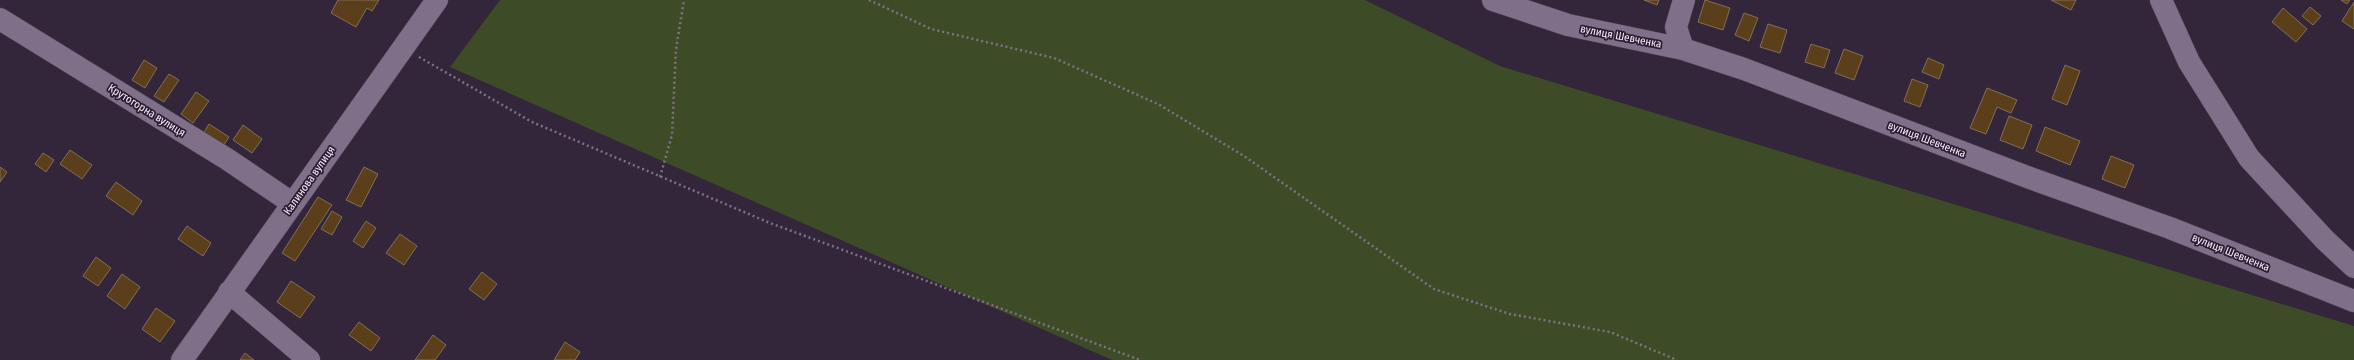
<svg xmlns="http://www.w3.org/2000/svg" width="2354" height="360" font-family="'Fira Sans Condensed',sans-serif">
  <rect width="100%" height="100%" fill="#33253a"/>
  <path fill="#3d4c27" d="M500,0H1365L1500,66L2354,326V360H1112L450,67Z"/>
  <path fill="#5b3f1a" stroke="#836f57" d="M338,0H379L372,11L367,8L356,27L331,13Z
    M1644,0H1659L1657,5Z
    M1705,0L1730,8L1723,30L1698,22Z
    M2051,0H2076L2071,10Z
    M2341,0H2350L2347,4Z
    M2354,2V29L2342,21Z
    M2310,7L2321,16L2313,25L2302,16Z
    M2283,8L2307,29L2296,42L2272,22Z
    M1744,13L1758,18L1749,41L1735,35Z
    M1768,24L1787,30L1780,53L1760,47Z
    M1811,44L1830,50L1824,68L1805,62Z
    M1844,49L1863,56L1854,80L1835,73Z
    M1928,58L1944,65L1939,79L1922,72Z
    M144,60L157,68L145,88L132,80Z
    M2065,65L2080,71L2067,105L2052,99Z
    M169,74L179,80L164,102L154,96Z
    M1912,79L1928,85L1920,107L1904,101Z
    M1987,88L2017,100L2011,113L1997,107L1986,134L1970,128Z
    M196,92L209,101L193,123L181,114Z
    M2009,116L2032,125L2023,149L2000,140Z
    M209,124L229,137L223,146L203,134Z
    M243,125L262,139L252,153L233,140Z
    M2045,127L2080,141L2070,165L2036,151Z
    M70,150L92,165L82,179L60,164Z
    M43,153L54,160L46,172L35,164Z
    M2111,156L2134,165L2125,188L2102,179Z
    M0,167L7,172L0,182Z
    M364,167L378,174L361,207L346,200Z
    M116,182L142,201L133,215L106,196Z
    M318,197L332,205L295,261L282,253Z
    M332,211L342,217L332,235L321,229Z
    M366,221L376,228L363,248L353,241Z
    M187,226L211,243L203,256L178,239Z
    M400,234L417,246L404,265L386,253Z
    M96,257L111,268L98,286L83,276Z
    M482,272L497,284L484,300L469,289Z
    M122,274L140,287L125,309L107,296Z
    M291,281L315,297L300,318L277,302Z
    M156,308L175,321L160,342L142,329Z
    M359,322L380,338L371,351L349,335Z
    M433,335L446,345L435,360H415Z
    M565,342L580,352L575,360H554Z
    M245,353L254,360H240Z"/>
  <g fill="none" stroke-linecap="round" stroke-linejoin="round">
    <defs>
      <path id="minor" d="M1493,0L1568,25L1683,49L1744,69L2030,178L2170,228L2354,301
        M2161,0L2189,62L2249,158L2325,240L2354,267
        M0,19L227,159L292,203
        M1683,49L1676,27L1684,0
        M229,292L309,360
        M182,360L437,0"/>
    </defs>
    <use href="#minor" stroke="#4f4356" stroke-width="23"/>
    <path stroke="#7e7285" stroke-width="2.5" stroke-dasharray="2 3" stroke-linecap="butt" d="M869,0L931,29L1054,58L1158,104L1244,156L1434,289L1510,314L1610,332L1677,360
      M419,57L532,122L770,223L1140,360
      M660,177L672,135L676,49L684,0"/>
    <use href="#minor" stroke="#7f6f88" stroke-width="22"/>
  </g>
  <g text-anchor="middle" stroke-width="3.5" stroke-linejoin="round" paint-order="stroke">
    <g font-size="11" fill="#f8effe" stroke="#291b30">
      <text transform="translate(1621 36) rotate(11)" y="4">вулиця Шевченка</text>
      <text transform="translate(147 110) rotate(32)" y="4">Крутогорна вулиця</text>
      <text transform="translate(1927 139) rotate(21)" y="4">вулиця Шевченка</text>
      <text transform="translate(309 180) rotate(-55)" y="4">Калинова вулиця</text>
      <text transform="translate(2231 252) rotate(22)" y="4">вулиця Шевченка</text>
    </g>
  </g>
</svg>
